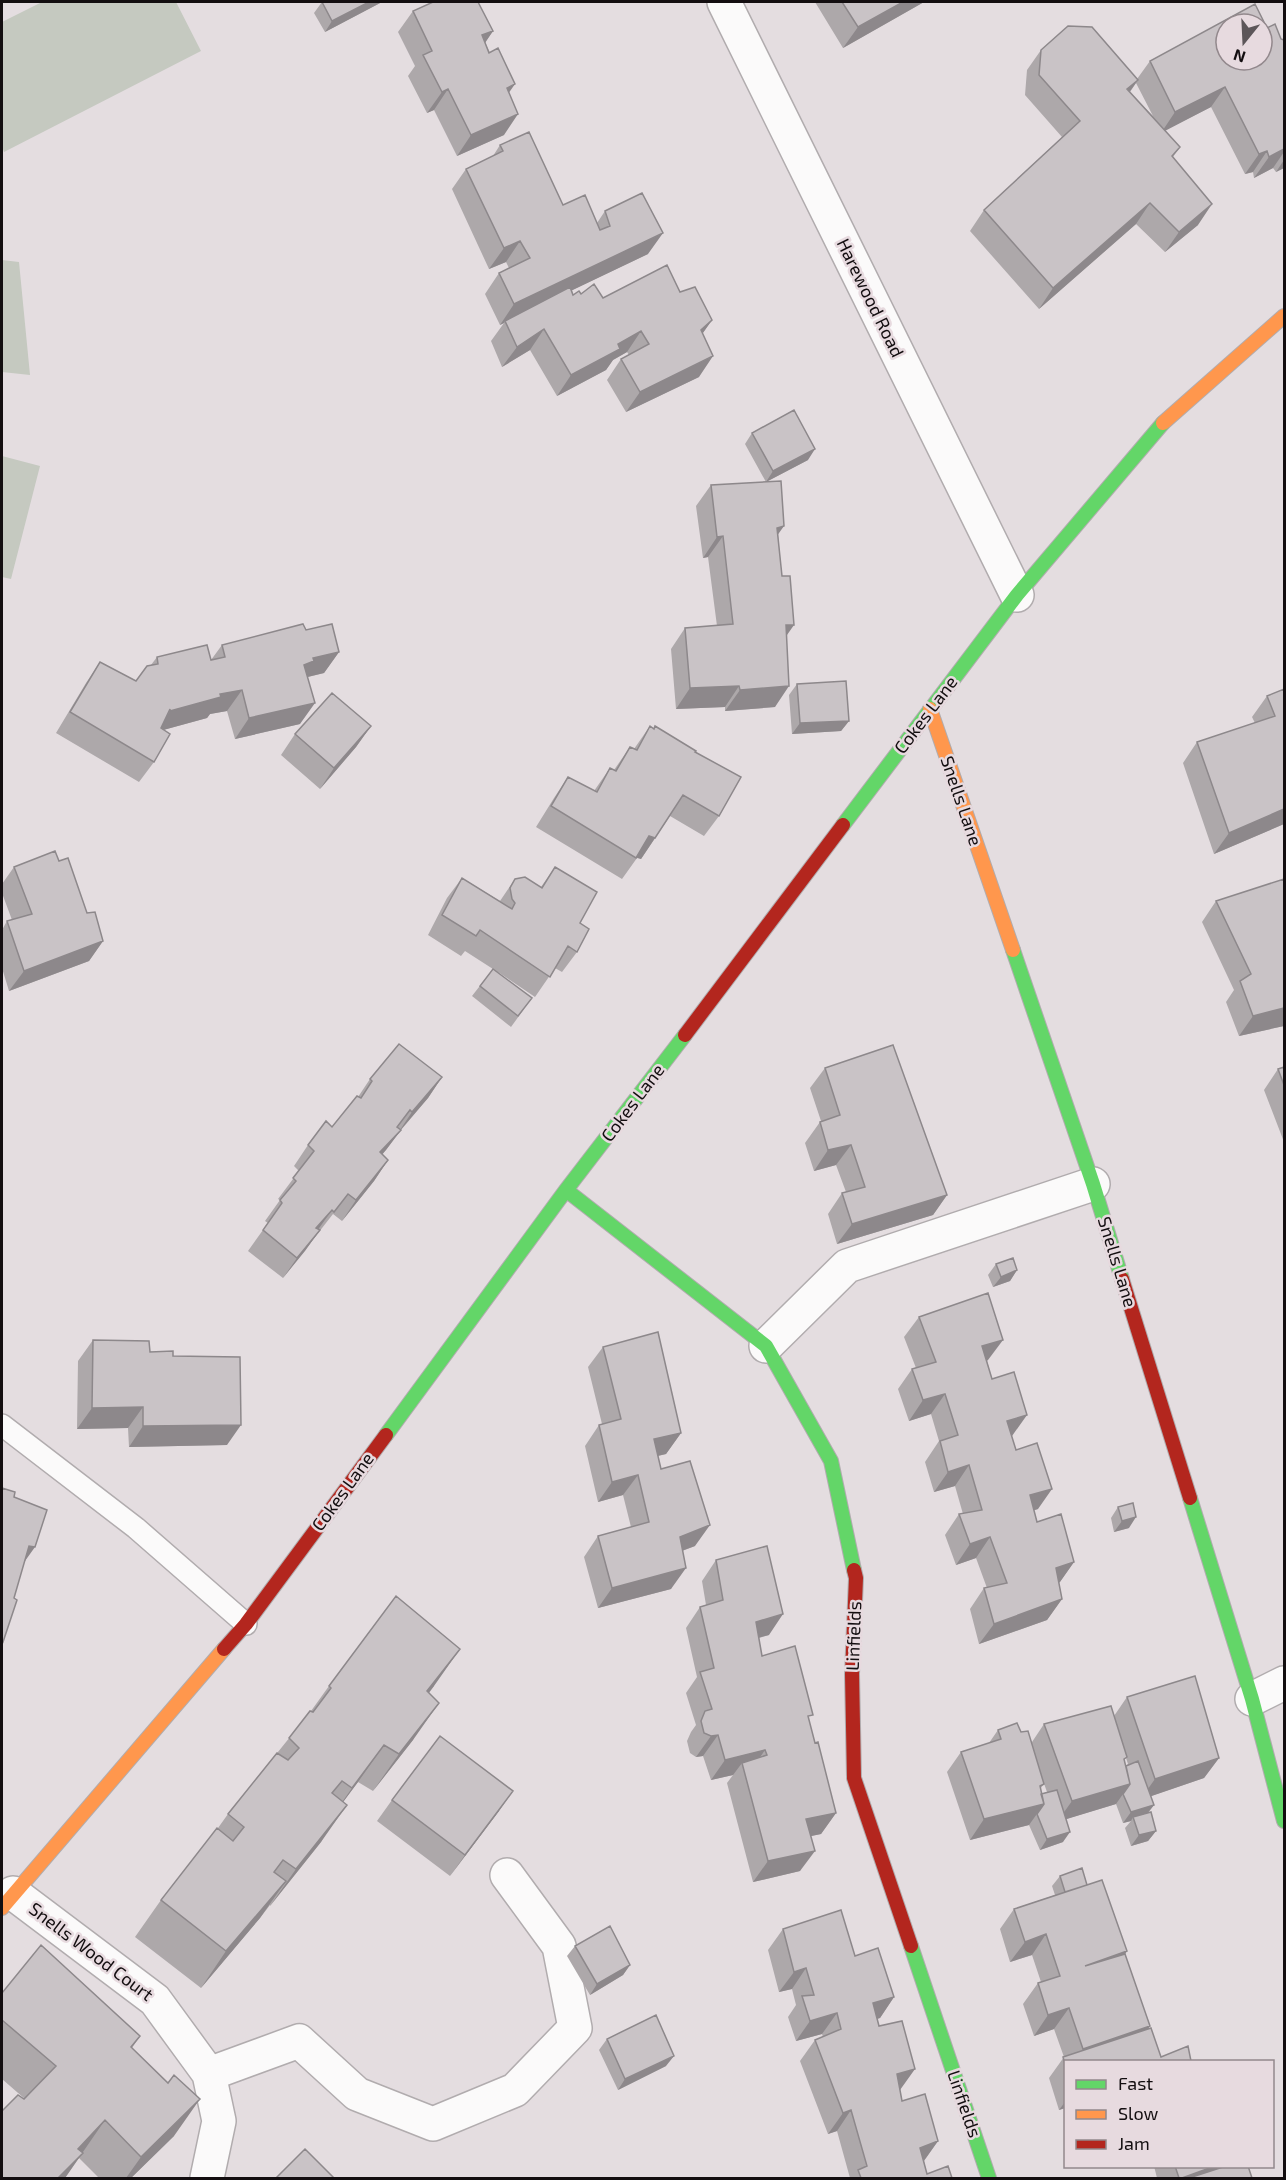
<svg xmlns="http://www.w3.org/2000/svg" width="1286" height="2180" font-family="'Exo 2',sans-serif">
  <rect width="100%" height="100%" fill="#e4dde0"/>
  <path fill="#c5c9c0" d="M42,2H176L201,51L4,152L2,146V22Z
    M2,260L19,262L30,375L2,372Z
    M2,456L40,466L11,579L2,577Z"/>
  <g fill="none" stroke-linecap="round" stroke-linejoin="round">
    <defs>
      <path id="lane" d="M2,1425L136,1528L246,1624"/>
      <path id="street" d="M724,2L1017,595
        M766,1346L847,1266L1093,1184
        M1252,1699L1284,1683
        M13,1893L155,2000L209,2074L219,2121L207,2178
        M209,2074L299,2041L357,2094L433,2124L515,2090L575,2028L559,1946L507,1875"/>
      <path id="fast" d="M843,825L1017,595L1163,423
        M1013,950L1093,1184L1122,1279
        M566,1190L766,1346L831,1461L854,1570
        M386,1435L566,1190L685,1035
        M1190,1498L1252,1699L1284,1821
        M911,1946L989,2178"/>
      <path id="slow" d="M1163,423L1284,316
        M930,709L1013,950
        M2,1908L224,1649"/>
      <path id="jam" d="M685,1035L843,825
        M1122,1279L1190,1498
        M854,1570L856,1578L852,1674L854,1778L911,1946
        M224,1649L246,1624L386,1435"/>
    </defs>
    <use href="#lane" stroke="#b1acae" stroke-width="24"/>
    <use href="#street" stroke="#b1acae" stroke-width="36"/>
    <use href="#fast" stroke="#b1acae" stroke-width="16"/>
    <use href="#slow" stroke="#b1acae" stroke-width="16"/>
    <use href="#jam" stroke="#b1acae" stroke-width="16"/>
    <use href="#lane" stroke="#fbfafa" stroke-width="21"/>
    <use href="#street" stroke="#fbfafa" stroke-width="33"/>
    <use href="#fast" stroke="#63d668" stroke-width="14"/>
    <use href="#slow" stroke="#ff974d" stroke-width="14"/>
    <use href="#jam" stroke="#b3261e" stroke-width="14"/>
  </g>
  <path fill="#ada8aa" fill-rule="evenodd" d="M322,2H382L325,32L314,13Z
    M815,2H924L843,48Z
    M413,11L493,31L485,42L509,93L504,135L457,156L434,110L427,113L408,76L415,66L398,32Z
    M1267,28L1281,39L1284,40V168L1276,172L1273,168L1254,178L1253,172L1245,174L1211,107L1165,130L1180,147L1173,157L1198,225L1165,252L1136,224L1039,309L970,231L984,210L1062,137L1025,95L1027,70L1041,50L1137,79L1150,61ZM1136,83L1153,116L1130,92Z
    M500,145L563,205L597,223L605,211L648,254L572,290L573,295L581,294L603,298L680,292L712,320L702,334L699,377L626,412L607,380L621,359L629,355L627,352L613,360L606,370L557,396L530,350L502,367L491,341L504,323L500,325L485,294L499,273L509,268L506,262L489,269L452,189L466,169L493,156Z
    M752,433L808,460L766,482L745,444Z
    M711,485L778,534L787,635L775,707L725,711V707L676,709L671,649L685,628L717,626L708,557L703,558L696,506Z
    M306,630L339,652L324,673L308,677L300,724L235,739L227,711L210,714L207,718L163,730L154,762L139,782L56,733L86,683L100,662L136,681L151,665L157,657L211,660L222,645Z
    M797,684L849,721L841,731L792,734L789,695Z
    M1284,689V824L1214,854L1183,763L1197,742L1255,723L1252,717L1267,696Z
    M371,726L356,747L320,789L281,755L295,734Z
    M650,726L695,752L719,816L704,836L670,816L641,859L637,858L622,879L536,827L554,798L568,777L594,791L610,768L614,770L630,747L634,749Z
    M59,861L87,913L103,941L89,961L9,991L2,968V930L7,921L12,920L2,893V884L14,867Z
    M555,867L580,923L577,952L562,972L555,968L535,997L498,972L524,1009L511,1027L472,996L493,969L465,951L461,956L428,935L447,898L462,878L500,901L515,879L541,887Z
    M1216,901L1284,1026L1239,1036L1226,1002L1234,990L1202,922Z
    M1284,1067V1142L1264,1090L1278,1069Z
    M825,1068L947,1195L933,1215L837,1244L828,1214L842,1193L846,1192L836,1165L814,1171L805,1143L820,1122L821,1121L810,1088Z
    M442,1077L428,1098L401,1130L382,1155L388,1160L374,1181L342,1221L333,1214L283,1278L248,1251L268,1223L265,1221L280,1200L278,1199L299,1171L294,1166L308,1145L332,1127L358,1097L370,1079Z
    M996,1264L1017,1270L1010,1281L993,1287L988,1275Z
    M919,1317L988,1360L987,1361L992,1379L1012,1436H1011L1016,1450L1038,1509L1034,1510L1037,1522L1074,1562L1059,1583L1062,1599L1047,1620L979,1644L970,1609L984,1588H987L976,1558L956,1565L945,1535L959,1514H963L955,1486L934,1492L925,1462L939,1441L931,1414L909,1421L898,1389L912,1369L916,1368L904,1337Z
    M93,1340L173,1356L227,1445L129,1447L128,1428L77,1429L78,1361Z
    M603,1347L681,1433L666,1454L658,1456L661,1469L695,1546L682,1551L671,1589L598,1608L584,1557L598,1536L631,1527L623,1495L598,1502L585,1446L599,1425L602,1424L588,1367Z
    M1118,1507L1129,1528L1114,1532L1111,1518Z
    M716,1560L769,1635L759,1638L762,1656L809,1720L815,1743L836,1813L821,1834L811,1836L800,1871L753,1882L727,1783L733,1775L711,1780L703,1756L696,1757L690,1753L687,1741L691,1732L696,1725L686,1693L697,1677L686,1628L700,1607L706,1605L702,1581Z
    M329,1686H434L429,1693L413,1740L373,1791L358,1782L343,1802L321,1842L270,1906V1905L260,1918L201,1988L135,1937L161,1900L218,1828L228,1814L311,1711Z
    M1127,1697L1219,1758L1204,1778L1151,1796L1154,1805L1148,1813L1156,1831L1148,1841L1131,1846L1125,1828L1131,1821L1123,1823L1116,1804L1066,1819L1063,1842L1040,1850L1029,1825L970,1840L947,1772L961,1752L989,1743L998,1730L1021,1732L1032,1742L1044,1724L1114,1716ZM1126,1758L1128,1764L1126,1766L1124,1761ZM1042,1778L1047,1792L1041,1794L1040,1789L1044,1784Z
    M392,1800L499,1811L450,1876L377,1821Z
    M1060,1876L1087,1885L1127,1951L1125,1954L1150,2026L1147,2029L1161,2057L1191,2061H1065V2108L1059,2110L1049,2078L1064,2057L1054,2029L1034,2036L1023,2004L1038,1983L1041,1982L1032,1955L1010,1962L1000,1929L1014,1909L1055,1895L1052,1886Z
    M783,1929L855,1956L894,1997L880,2018L877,2019L900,2090L902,2101L938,2141L924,2161L927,2174L952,2178H850L837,2131L828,2134L800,2061L815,2040L823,2037L822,2034L796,2041L788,2017L796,2005L792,1989L779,1992L768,1950Z
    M575,1946L630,1965L623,1975L590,1995L567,1956Z
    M2,1993L140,2036L132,2048L174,2136L131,2178H99L79,2158L65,2178L24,2099H25L2,2079Z
    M607,2039L666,2066L618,2090L599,2050Z
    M1154,2166H1248L1252,2178H1157Z"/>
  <path fill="#8d888b" d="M369,2H382L325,32L332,21Z
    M903,2H924L843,48L858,27Z
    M493,31L479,52L482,35Z
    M1138,80L1123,101L1127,89Z
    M515,84L501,104L507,88Z
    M1225,87L1211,107L1161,133L1175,112Z
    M448,89L434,110L427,113L442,92Z
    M518,114L504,135L457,156L471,135Z
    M1284,149V152L1273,168L1254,178L1269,157Z
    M1267,151L1253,172L1245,174L1259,154Z
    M1284,160V168L1276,172Z
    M1150,203L1136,224L1039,309L1053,288Z
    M1212,204L1198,225L1165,252L1179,232Z
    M663,233L648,254L506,322L505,321L504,323L500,325L514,304Z
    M520,241L506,262L489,269L504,248Z
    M712,320L698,340L701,330Z
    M544,329L530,350L502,367L517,347Z
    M641,331L627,352L613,360L606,370L557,396L571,375L618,344Z
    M713,356L699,377L626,412L640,392Z
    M815,449L808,460L766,482L773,471Z
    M784,526L769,547L777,528Z
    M723,536L708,557L703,558L717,537Z
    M786,625H794L780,645Z
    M339,652L324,673L303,678L304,665L313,658Z
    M739,686L725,707L676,709L690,688Z
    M789,686L775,707L725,711L740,690Z
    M242,690L227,711L210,714L207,718L156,732L170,711L220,694Z
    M315,703L300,724L235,739L249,718Z
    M849,721L841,731L792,734L800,723Z
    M371,726L356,747L320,789L334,768Z
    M1284,809V824L1214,854L1229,833Z
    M649,836L655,838L641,859L635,857Z
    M103,941L89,961L9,991L24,971Z
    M1284,1008V1026L1239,1036L1253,1016Z
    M442,1077L428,1098L398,1133L412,1112Z
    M401,1130L386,1150L365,1173L380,1152Z
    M851,1145L836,1165L814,1171L828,1150Z
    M388,1160L374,1181L342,1221L356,1200Z
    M947,1195L933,1215L837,1244L852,1224Z
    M332,1210L317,1231L316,1228Z
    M320,1230L305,1251L283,1278L297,1258Z
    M1017,1270L1010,1281L993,1287L1001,1277Z
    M1003,1340L988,1360L968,1366L982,1346Z
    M945,1394L931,1414L909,1421L923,1400Z
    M143,1407L128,1428L77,1429L92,1408Z
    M1027,1415L1012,1436L992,1442L1007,1421Z
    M241,1425L227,1445L129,1447L143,1426Z
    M681,1433L666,1454L639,1460L654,1439Z
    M969,1465L955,1486L934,1492L948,1472Z
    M638,1475L623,1495L598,1502L612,1482Z
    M1052,1489L1038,1509L1016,1516L1030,1495Z
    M1136,1517L1129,1528L1114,1532L1122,1521Z
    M710,1525L695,1546L665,1557L680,1537Z
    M990,1537L976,1558L956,1565L970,1544Z
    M29,1546L35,1547L20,1568Z
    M1074,1562L1060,1582L1041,1589L1056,1568Z
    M686,1568L671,1589L598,1608L612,1588Z
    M1062,1599L1047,1620L979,1644L994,1624Z
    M783,1614L769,1635L742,1642L756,1622Z
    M460,1649L434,1686L401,1728L427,1691Z
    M439,1703L413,1740L373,1791L399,1754Z
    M718,1735L703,1756L696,1757L711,1736Z
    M384,1745L358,1782L326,1825L352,1788Z
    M765,1750L751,1770L742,1763L733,1775L711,1780L725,1760Z
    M1219,1758L1204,1778L1140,1800L1155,1779Z
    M1130,1784L1116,1804L1057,1822L1072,1801Z
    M513,1791L499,1811L450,1876L465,1855Z
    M1044,1804L1029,1825L970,1840L984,1819Z
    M347,1805L321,1842L270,1906L296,1869Z
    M1154,1805L1146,1815L1133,1817L1131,1821L1123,1823L1131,1812Z
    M836,1813L821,1834L792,1840L806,1819Z
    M1156,1831L1148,1841L1131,1846L1139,1835Z
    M1070,1832L1063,1842L1040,1850L1047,1839Z
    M815,1851L800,1871L753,1882L768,1861Z
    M286,1881L260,1918L201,1988L226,1951Z
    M1046,1934L1032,1955L1010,1962L1025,1942Z
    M1127,1951L1112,1972L1085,1966Z
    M630,1965L623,1975L590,1995L597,1984Z
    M806,1968L792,1989L779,1992L794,1972Z
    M894,1997L880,2018L859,2024L873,2003Z
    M1069,2008L1054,2029L1034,2036L1048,2015Z
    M837,2013L822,2034L796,2041L810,2021Z
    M1150,2026L1136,2046L1075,2061L1083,2049Z
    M674,2056L666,2066L618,2090L625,2079Z
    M915,2069L900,2090L897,2074Z
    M200,2099L174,2136L131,2178H126L141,2157Z
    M1065,2102V2108L1059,2110Z
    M851,2110L837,2131L828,2134L843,2113Z
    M105,2120L65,2178H57L78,2149Z
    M938,2141L923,2162L920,2148Z
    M1215,2166H1238L1225,2178H1182Z"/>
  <path fill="#c9c3c6" stroke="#8d888b" stroke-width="1.5" fill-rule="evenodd" d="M322,2H369L332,21Z
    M433,2H478L493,31L482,35L489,53L498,48L515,84L507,88L518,114L471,135L448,89L442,92L423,55L432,51L413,11Z
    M842,2H903L858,27Z
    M1255,4L1267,28L1275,24L1281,39L1284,40V149L1269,157L1267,151L1259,154L1225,87L1175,112L1150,61ZM1226,24H1262V60H1226Z
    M1068,26L1092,27L1138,80L1127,89L1180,147L1172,156L1212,204L1179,232L1150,203L1053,288L984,210L1080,121L1039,75L1041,50Z
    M529,132L563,205L585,195L600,230L610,226L605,211L642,193L663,233L514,304L499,273L530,258L520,241L504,248L466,169L503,151L500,145Z
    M667,265L680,292L695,287L712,320L701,330L713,356L640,392L621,359L649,344L641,331L618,344L620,349L571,375L544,329L517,347L505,321L570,287L573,295L579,291L581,294L594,284L603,298Z
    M794,410L815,449L773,471L752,433Z
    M781,481L784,526L777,528L782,576H790L794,625H786L789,686L740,690L739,686L690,688L685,628L733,624L723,536L717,537L711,485Z
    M303,624L306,630L332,624L339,652L313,658L314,661L304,665L315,703L249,718L242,690L220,694L221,697L170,711V709L161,728L170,734L154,762L70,712L100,662L136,681L147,666L158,664L157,657L207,645L211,660L225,657L222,645Z
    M846,681L849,721L800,723L797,684Z
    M1284,689V809L1229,833L1197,742L1275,716L1267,696Z
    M332,693L371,726L334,768L295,734Z
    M650,726L654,729L655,726L696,751L695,752L741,777L719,816L683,795L655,838L649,836L636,858L551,806L568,777L597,792L610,768L616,771L630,747L637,750Z
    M55,851L59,861L68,858L87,913L95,912L103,941L24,971L7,921L32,914L14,867Z
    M555,867L597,892L580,923L589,929L577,952L568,946L550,977L480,930L476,936L442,915L462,878L512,909L515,903L512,899L510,888L515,879L525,877L542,888Z
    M1284,879V1008L1253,1016L1240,981L1251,974L1216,901Z
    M493,969L532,998L518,1016L480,986Z
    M399,1044L442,1077L412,1112L410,1110L397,1127L401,1130L380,1152L388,1160L356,1200L348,1194L334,1212L332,1210L316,1228L320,1230L297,1258L263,1230L282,1203L280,1200L296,1181L293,1178L314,1151L308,1145L326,1121L332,1127L357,1096L361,1098L372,1081L370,1079Z
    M893,1045L947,1195L852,1224L842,1193L865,1187L851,1145L828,1150L820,1122L840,1115L825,1068Z
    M1284,1067V1085L1278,1069Z
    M1013,1258L1017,1270L1001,1277L996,1264Z
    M988,1293L1003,1340L982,1346L992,1379L1014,1372L1027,1415L1007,1421L1016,1450L1037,1443L1052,1489L1030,1495L1037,1522L1061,1514L1074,1562L1056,1568L1062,1599L994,1624L984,1588L1007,1583L990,1537L970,1544L959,1514L982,1510L969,1465L948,1472L940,1441L958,1435L945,1394L923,1400L912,1369L936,1362L919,1317Z
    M658,1332L681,1433L654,1439L661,1469L690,1461L710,1525L680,1537L686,1568L612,1588L598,1536L649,1522L638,1475L612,1482L599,1425L621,1419L603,1347Z
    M93,1340L149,1341L150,1352L173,1351V1356L240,1357L241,1425L143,1426V1407L92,1408Z
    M2,1488L15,1492L14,1497L47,1510L35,1547L29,1546L14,1598L17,1600L3,1642L2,1641Z
    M1133,1503L1136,1517L1122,1521L1118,1507Z
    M767,1546L783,1614L756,1622L762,1656L795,1646L813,1715L808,1716L815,1743L818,1742L836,1813L806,1819L815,1851L768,1861L742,1763L767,1755L765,1750L725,1760L718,1735L711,1736L704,1733L701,1721L705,1711L712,1709L700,1672L714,1668L700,1607L723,1600L716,1560Z
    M396,1596L460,1649L427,1691L439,1703L399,1754L384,1745L352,1788L342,1781L332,1793L347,1805L296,1869L283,1860L274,1872L286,1881L226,1951L161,1900L217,1828L233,1841L244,1827L228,1814L277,1753L288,1760L299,1748L289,1738L310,1711L313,1712L331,1688L329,1686Z
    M1195,1676L1219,1758L1155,1779L1127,1697Z
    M1111,1706L1127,1757L1124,1759L1130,1784L1072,1801L1044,1724Z
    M1017,1723L1021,1732L1028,1731L1044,1784L1040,1786L1044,1804L984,1819L961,1752L1001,1739L998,1730Z
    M440,1736L513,1791L465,1855L392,1800Z
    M1138,1761L1154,1805L1131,1812L1123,1794L1130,1784L1126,1766Z
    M1057,1790L1070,1832L1047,1839L1037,1814L1044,1804L1041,1794Z
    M1151,1812L1156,1831L1139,1835L1133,1817Z
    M1082,1868L1087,1885L1065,1892L1060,1876Z
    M1102,1880L1127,1951L1085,1966L1125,1954L1150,2026L1083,2049L1069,2008L1048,2015L1038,1983L1060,1976L1046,1934L1025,1942L1014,1909Z
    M841,1910L855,1956L878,1948L894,1997L873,2003L879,2026L902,2021L915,2069L897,2074L902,2101L925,2094L938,2141L920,2148L927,2174L948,2166L952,2178H861L858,2170L867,2166L851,2110L843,2113L815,2040L841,2029L837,2013L810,2021L802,1996L814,1995L806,1968L794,1972L783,1929Z
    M610,1926L630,1965L597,1984L575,1946Z
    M41,1945L140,2036L131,2047L168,2083L174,2075L200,2099L141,2157L105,2120L78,2149L83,2153L58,2178H2V2111L18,2095L24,2099L56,2066L2,2020V1993Z
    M656,2015L674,2056L625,2079L607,2039Z
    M1151,2028L1161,2057L1188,2046L1191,2061H1065V2064L1063,2057Z
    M305,2149L334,2178H276Z
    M1175,2166H1215L1182,2178H1179Z
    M1226,2166H1248L1252,2178H1189Z"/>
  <g text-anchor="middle" stroke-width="5" stroke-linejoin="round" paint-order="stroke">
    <g font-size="18" fill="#130e10" stroke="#e7dadf">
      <text transform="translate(870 298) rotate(64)" y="6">Harewood Road</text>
      <text transform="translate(926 715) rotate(-53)" y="6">Cokes Lane</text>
      <text transform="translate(961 801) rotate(71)" y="6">Snells Lane</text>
      <text transform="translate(633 1103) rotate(-53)" y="6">Cokes Lane</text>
      <text transform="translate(1117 1262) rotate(73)" y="6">Snells Lane</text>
      <text transform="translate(343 1492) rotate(-54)" y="6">Cokes Lane</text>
      <text transform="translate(854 1636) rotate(-88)" y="6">Linfields</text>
      <text transform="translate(91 1952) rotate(37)" y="6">Snells Wood Court</text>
      <text transform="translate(964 2104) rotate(71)" y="6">Linfields</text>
    </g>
  </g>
  <rect width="1286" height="2180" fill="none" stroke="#130e10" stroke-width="6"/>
  <rect x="1064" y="2060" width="210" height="108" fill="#e7dadf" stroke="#92888c" stroke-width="1.5"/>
  <rect x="1076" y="2080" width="30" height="9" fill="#63d668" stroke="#92888c" stroke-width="1.5"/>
  <text x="1118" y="2090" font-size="18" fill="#130e10">Fast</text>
  <rect x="1076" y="2110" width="30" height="9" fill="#ff974d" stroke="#92888c" stroke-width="1.5"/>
  <text x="1118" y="2120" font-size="18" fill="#130e10">Slow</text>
  <rect x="1076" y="2140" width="30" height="9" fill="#b3261e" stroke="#92888c" stroke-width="1.5"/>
  <text x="1118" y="2150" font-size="18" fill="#130e10">Jam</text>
  <g transform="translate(1244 42) rotate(198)"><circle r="28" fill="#e7dadf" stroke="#92888c" stroke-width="1.5"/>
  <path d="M0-4.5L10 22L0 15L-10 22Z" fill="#5c5659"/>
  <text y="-9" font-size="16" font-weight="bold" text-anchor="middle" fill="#130e10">N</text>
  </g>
</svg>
